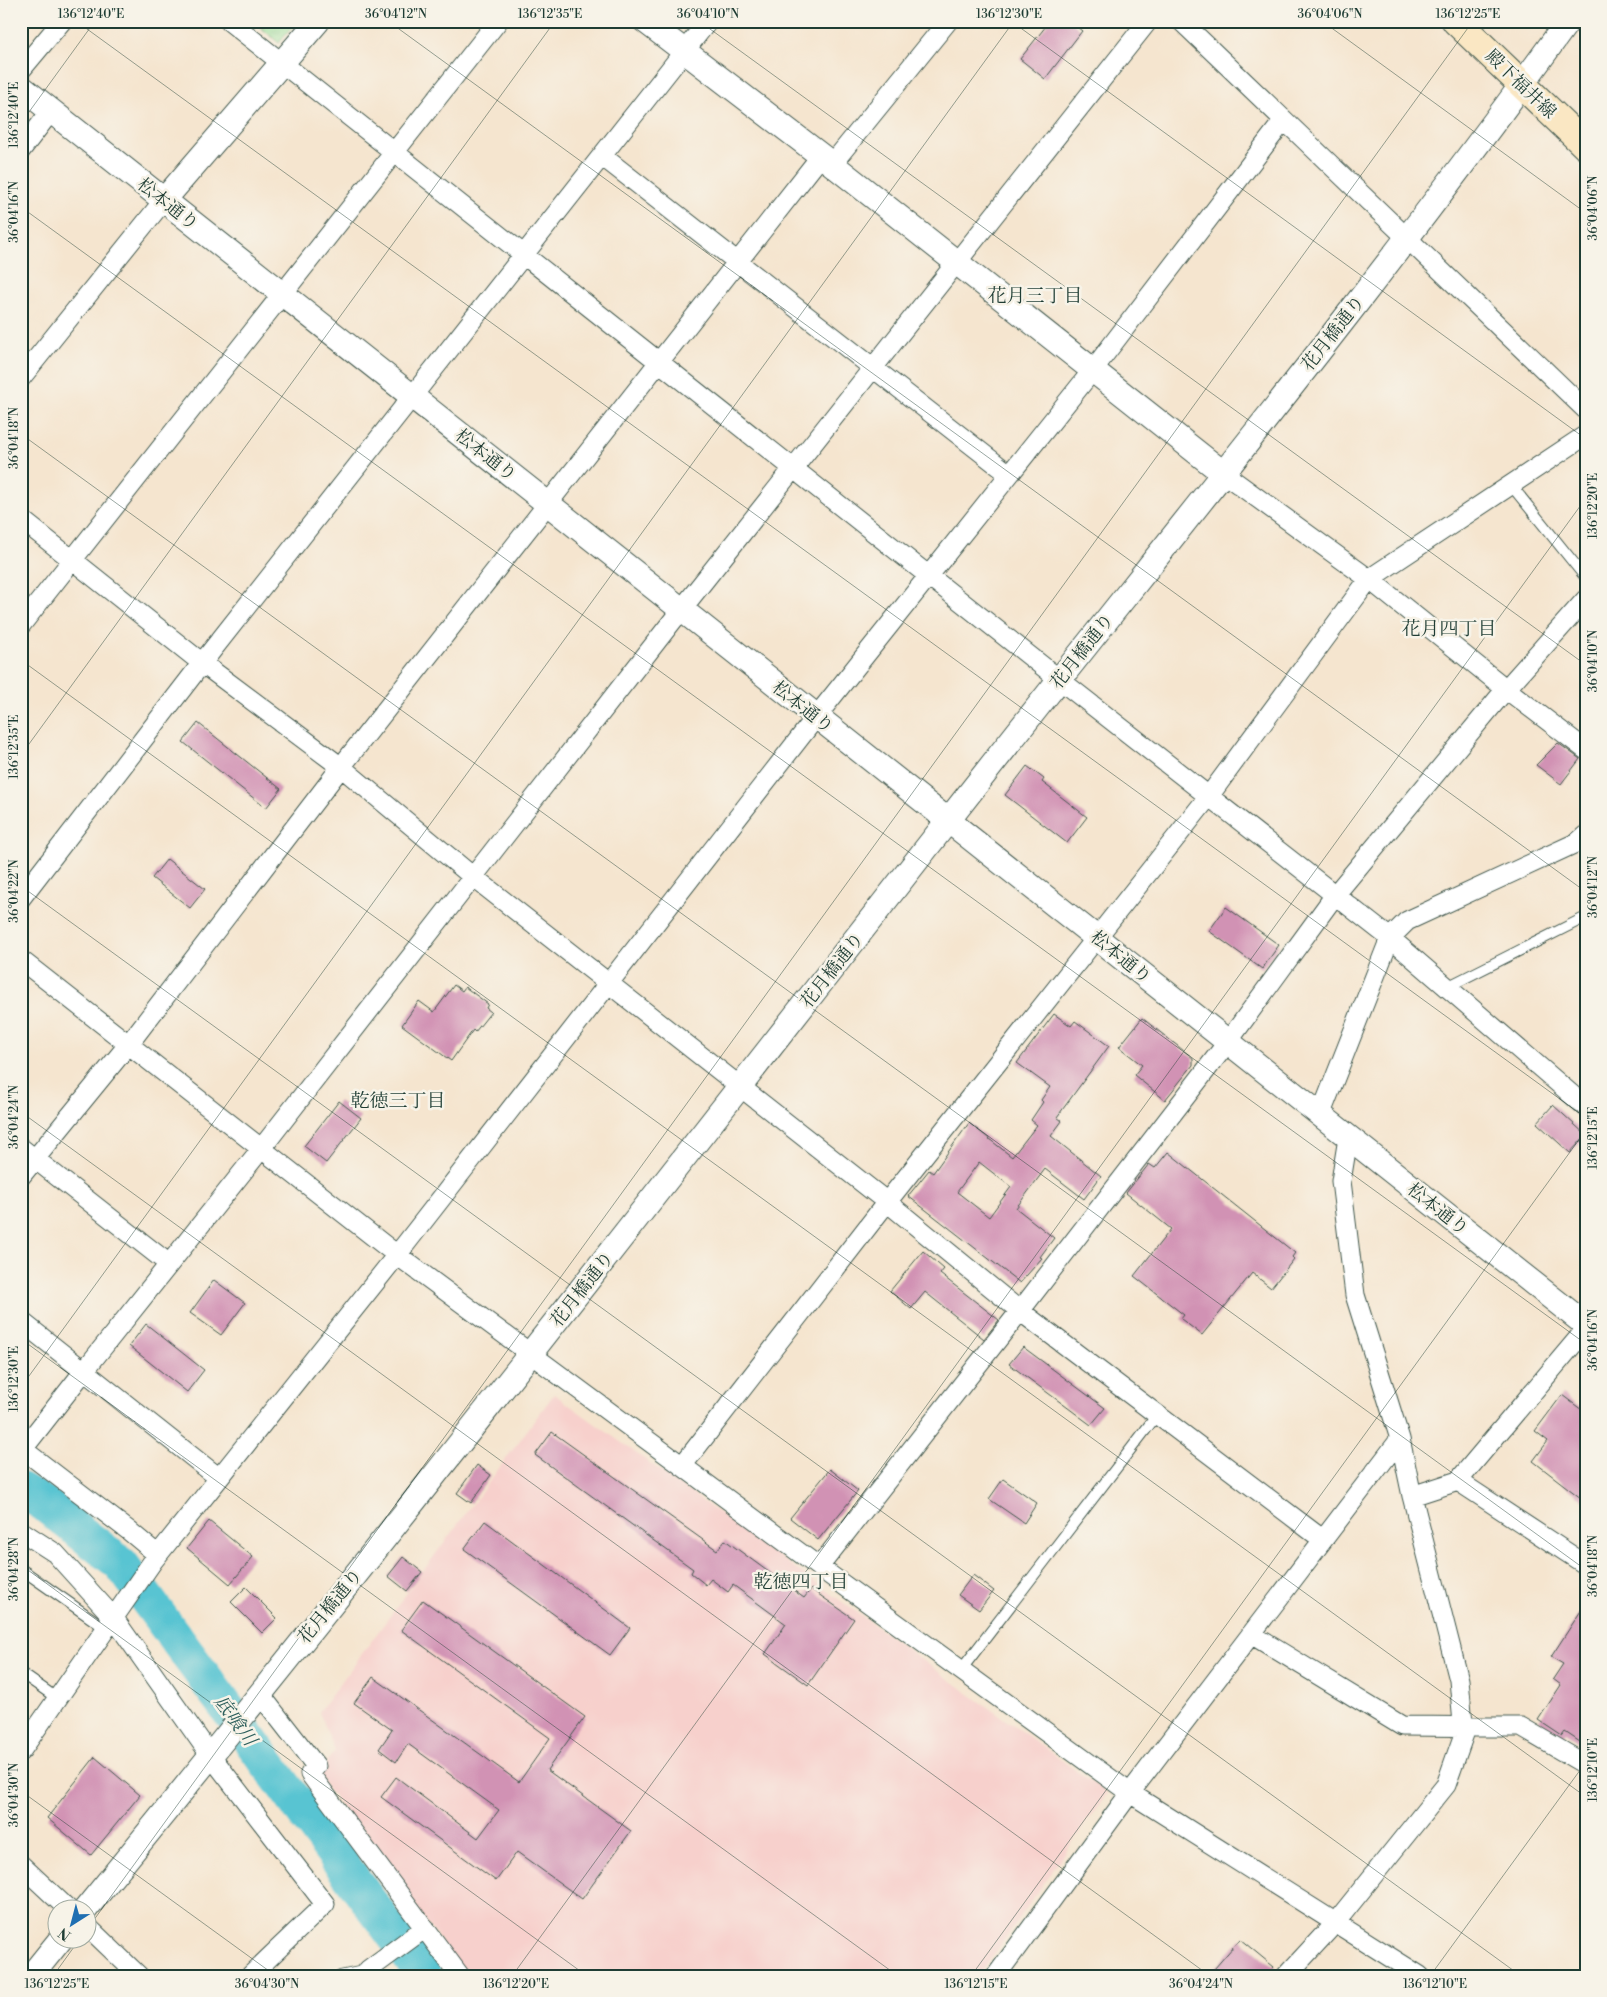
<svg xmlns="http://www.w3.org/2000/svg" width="1607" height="1997" font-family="'Libre Bodoni','Noto Serif JP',serif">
  <defs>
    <pattern id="park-tufts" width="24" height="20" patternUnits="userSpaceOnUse" patternTransform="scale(1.25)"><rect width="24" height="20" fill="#97de98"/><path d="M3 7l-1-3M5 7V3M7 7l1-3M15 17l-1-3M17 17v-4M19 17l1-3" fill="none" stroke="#82bf84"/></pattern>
  </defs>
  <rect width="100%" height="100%" fill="#f7f3e8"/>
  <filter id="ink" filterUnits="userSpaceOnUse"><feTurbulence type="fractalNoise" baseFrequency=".02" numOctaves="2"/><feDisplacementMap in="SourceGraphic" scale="10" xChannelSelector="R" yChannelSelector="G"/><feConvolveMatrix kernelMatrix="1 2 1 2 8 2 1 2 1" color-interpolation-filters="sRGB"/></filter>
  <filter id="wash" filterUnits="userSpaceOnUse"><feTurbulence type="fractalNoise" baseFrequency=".0096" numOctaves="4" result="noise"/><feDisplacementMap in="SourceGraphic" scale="20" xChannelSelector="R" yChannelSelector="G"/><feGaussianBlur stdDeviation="1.12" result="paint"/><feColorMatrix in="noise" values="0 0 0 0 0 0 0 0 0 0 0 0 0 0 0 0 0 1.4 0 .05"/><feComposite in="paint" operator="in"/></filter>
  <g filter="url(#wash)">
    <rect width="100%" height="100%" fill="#f5e5cf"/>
    <path fill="#f7d0cc" d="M554,1394L1107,1793L979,1976H466L317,1774L335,1751L319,1712Z"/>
    <path fill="url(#park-tufts)" stroke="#5b8e66" d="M253,21H297L279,43Z"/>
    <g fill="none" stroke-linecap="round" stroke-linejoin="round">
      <path stroke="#58c4d2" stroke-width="36" d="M21,1490L43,1503L121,1564L424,1976"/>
    </g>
    <g id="blocks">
      <path fill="#d192b4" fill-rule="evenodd" d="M1050,21H1070L1082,31L1045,79L1020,59Z
        M198,723L281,789L266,808L183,742Z
        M1558,743L1580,759L1561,784L1536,765Z
        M1027,766L1044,779L1042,782L1087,817L1067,843L1005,795Z
        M167,859L205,889L190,908L152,878Z
        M1226,907L1279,945L1262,969L1209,931Z
        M454,985L462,991L465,987L488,1004L486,1008L491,1012L475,1032L473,1030L451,1061L402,1025L419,1001L434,1012Z
        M1054,1014L1071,1026L1075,1021L1109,1046L1057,1117L1062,1121L1051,1136L1101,1176L1084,1199L1045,1169L1016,1208L1054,1238L1040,1257L1042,1258L1020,1283L908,1196L929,1170L933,1173L969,1123L1012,1157L1037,1125L1031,1120L1043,1102L1041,1100L1050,1087L1017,1063ZM979,1162L1011,1187L989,1217L957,1192Z
        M1142,1018L1193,1058V1065L1165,1100L1134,1075L1142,1065L1119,1047Z
        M339,1101L361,1118L326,1163L304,1146Z
        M1553,1105L1586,1135L1570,1153L1537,1123Z
        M1168,1152L1295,1253L1292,1257L1294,1259L1271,1288L1252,1273L1202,1335L1181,1319L1184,1315L1134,1276L1171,1229L1126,1193L1149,1164L1155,1168Z
        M923,1251L944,1269L940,1274L999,1320L984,1339L925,1292L911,1309L890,1291Z
        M214,1280L245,1303L221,1335L190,1313Z
        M146,1324L204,1370L187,1392L129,1346Z
        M1023,1347L1105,1408L1091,1425L1009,1364Z
        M1562,1395L1586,1413V1502L1533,1461L1548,1441L1535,1431Z
        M552,1432L717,1550L725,1540L804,1598L811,1589L854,1619L808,1685L765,1654L786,1624L733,1585L728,1592L711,1579L706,1585L691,1573L693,1569L535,1455Z
        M477,1465L491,1475L471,1503L457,1493Z
        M830,1469L858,1491L818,1540L790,1518Z
        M1003,1479L1037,1503L1024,1523L989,1499Z
        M209,1521L253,1557L230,1584L187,1548Z
        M485,1521L630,1628L610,1655L464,1549Z
        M403,1557L422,1572L407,1591L388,1576Z
        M973,1575L994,1591L979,1610L958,1595Z
        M246,1587L277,1618L262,1633L231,1602Z
        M423,1600L585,1717L547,1770L631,1831L582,1899L517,1852L496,1881L381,1797L396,1777L478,1838L499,1810L408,1744L396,1762L379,1749L392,1730L354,1703L373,1677L519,1782L550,1738L401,1630Z
        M1586,1603V1733L1580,1742L1565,1732L1562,1736L1538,1720L1561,1685L1553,1679L1563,1664L1551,1657Z
        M95,1757L140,1795L91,1855L47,1818Z
        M1240,1939L1274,1967L1266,1976H1208Z"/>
    </g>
  </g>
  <g filter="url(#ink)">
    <use href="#blocks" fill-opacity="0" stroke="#3f564b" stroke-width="1"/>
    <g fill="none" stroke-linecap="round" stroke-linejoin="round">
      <defs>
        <path id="service" d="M1511,485L1586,578
          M1447,987L1586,917
          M21,1569L105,1628
          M961,1670L1157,1415
          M21,1673L58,1699
          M340,1976L368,1970"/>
        <path id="minor" d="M229,21L1060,680L1390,938L1586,1107
          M1181,21L1586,410
          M21,70L62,21
          M21,150L51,111
          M602,156L1009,474
          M832,164L948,21
          M21,378L164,200
          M1223,473L1369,579L1506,689L1586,750
          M21,519L202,663L341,767L472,876L887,1202L1020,1311L1322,1539
          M21,625L498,21
          M21,898L202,663L708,21
          M21,960L397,1255L819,1567L1130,1793L1420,1976
          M1320,1116L1390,938L1407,921L1578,842L1586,835
          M21,1148L169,1264
          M21,1176L128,1045L341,767L820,157
          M21,1321L84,1371L261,1149L681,610L1148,21
          M21,1448L128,1530L158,1555
          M23,1449L84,1371L219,1478
          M682,1466L887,1202L1209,796L1369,579L1586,435
          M1458,1481L1586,1565
          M1412,1496L1458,1481L1586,1329
          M21,1531L55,1553L113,1617L211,1756L325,1904L250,1976
          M819,1567L1020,1311L1227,1043L1335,895L1506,689L1586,599
          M1251,1634L1402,1726L1521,1727L1586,1765
          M260,1694L316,1766L310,1774L460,1976
          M21,1751L153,1561L397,1255L816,717L1092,371L1284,120
          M21,1865L69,1910
          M88,1927L139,1976
          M368,1970L425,1928
          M996,1976L1130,1793L1400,1439
          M1286,1976L1335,1923L1446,1785L1464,1734L1459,1680L1412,1496L1400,1439L1355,1295L1341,1181L1348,1138"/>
        <path id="tertiary" d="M645,21L832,164L1223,473
          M21,87L1586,1325
          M164,200L318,21
          M85,1910C381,1549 666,1180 954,813C1160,550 1373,293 1568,21
          M31,1976L60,1940"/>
        <path id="secondary" d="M1456,21L1586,146"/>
      </defs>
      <use href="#service" stroke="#3f564b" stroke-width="12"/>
      <use href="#minor" stroke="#3f564b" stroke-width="21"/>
      <use href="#tertiary" stroke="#3f564b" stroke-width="26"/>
      <use href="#secondary" stroke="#3f564b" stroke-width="30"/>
      <use href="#service" stroke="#fff" stroke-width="10"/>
      <use href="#minor" stroke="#fff" stroke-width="19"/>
      <use href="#tertiary" stroke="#fff" stroke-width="24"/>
      <use href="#secondary" stroke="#fae7c3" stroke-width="28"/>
    </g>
  </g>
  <path fill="none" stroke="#1f3d34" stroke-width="1" stroke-opacity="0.45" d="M76,21L1586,1118M388,21L1586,892M699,21L1586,665M1011,21L1586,439M1322,21L1586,213M21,123L95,21M21,207L1586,1344M21,434L1586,1570M21,660L1586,1797M21,755L555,21M21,886L1521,1976M21,1112L1210,1976M21,1339L898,1976M21,1387L1014,21M21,1565L587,1976M21,1791L276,1976M88,1928L1473,21M53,1976L79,1940M512,1976L1586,498M971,1976L1586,1130M1430,1976L1586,1762"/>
  <g text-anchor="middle" stroke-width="5" stroke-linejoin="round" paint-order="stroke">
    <g font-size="18" fill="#1f3d34" stroke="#f7f3e8">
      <text transform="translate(1521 84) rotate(44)" y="6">殿下福井線</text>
      <text transform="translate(168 204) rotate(38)" y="6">松本通り</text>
      <text transform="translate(1333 333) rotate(-52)" y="6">花月橋通り</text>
      <text transform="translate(486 455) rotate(38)" y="6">松本通り</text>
      <text transform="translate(1082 651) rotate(-52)" y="6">花月橋通り</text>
      <text transform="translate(803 707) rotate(38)" y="6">松本通り</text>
      <text transform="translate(1121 957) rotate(39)" y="6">松本通り</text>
      <text transform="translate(832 970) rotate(-52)" y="6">花月橋通り</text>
      <text transform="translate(1438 1209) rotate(38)" y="6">松本通り</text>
      <text transform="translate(582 1289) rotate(-52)" y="6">花月橋通り</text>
      <text transform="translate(330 1606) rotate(-51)" y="6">花月橋通り</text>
    </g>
    <g font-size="19" fill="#1f3d34" stroke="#f7f3e8">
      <text x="1035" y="302">花月三丁目</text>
      <text x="1449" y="635">花月四丁目</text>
      <text x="398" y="1107">乾徳三丁目</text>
      <text x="801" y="1588">乾徳四丁目</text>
    </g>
    <g font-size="19" font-style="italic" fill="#2d5f5c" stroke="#f7f3e8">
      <text transform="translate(236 1720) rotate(54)" y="7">底喰川</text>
    </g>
  </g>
  <rect width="1607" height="1997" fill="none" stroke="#f7f3e8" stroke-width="55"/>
  <g transform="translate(72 1924) rotate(216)"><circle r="24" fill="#f7f3e8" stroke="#a1aaa0"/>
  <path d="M0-4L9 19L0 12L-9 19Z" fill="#1f6fb2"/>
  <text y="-8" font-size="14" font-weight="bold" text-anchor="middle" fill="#1f3d34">N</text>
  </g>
  <rect x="28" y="28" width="1552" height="1942" fill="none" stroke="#1f3d34" stroke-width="2"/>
  <g font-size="12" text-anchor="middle" fill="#1f3d34">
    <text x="91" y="18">136°12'40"E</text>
    <text x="396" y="18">36°04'12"N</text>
    <text x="550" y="18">136°12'35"E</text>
    <text x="708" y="18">36°04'10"N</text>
    <text x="1009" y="18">136°12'30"E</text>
    <text x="1330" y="18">36°04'06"N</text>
    <text x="1468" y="18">136°12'25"E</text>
    <text transform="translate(14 115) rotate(-90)" y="4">136°12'40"E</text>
    <text transform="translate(1593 208) rotate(-90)" y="4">36°04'06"N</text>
    <text transform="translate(14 212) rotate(-90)" y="4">36°04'16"N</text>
    <text transform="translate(14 438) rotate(-90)" y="4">36°04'18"N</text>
    <text transform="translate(1593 506) rotate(-90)" y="4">136°12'20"E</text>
    <text transform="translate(1593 661) rotate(-90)" y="4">36°04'10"N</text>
    <text transform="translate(14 747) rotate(-90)" y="4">136°12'35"E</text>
    <text transform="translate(1593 887) rotate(-90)" y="4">36°04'12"N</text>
    <text transform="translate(14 891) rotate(-90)" y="4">36°04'22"N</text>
    <text transform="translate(14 1117) rotate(-90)" y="4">36°04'24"N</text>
    <text transform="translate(1593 1138) rotate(-90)" y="4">136°12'15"E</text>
    <text transform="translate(1593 1340) rotate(-90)" y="4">36°04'16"N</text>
    <text transform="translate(14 1379) rotate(-90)" y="4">136°12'30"E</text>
    <text transform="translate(1593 1566) rotate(-90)" y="4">36°04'18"N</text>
    <text transform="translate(14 1569) rotate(-90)" y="4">36°04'28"N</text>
    <text transform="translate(1593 1770) rotate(-90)" y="4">136°12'10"E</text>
    <text transform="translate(14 1795) rotate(-90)" y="4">36°04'30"N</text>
    <text x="57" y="1988">136°12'25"E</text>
    <text x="267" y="1988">36°04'30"N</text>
    <text x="516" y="1988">136°12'20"E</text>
    <text x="976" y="1988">136°12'15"E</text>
    <text x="1201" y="1988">36°04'24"N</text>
    <text x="1435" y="1988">136°12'10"E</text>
  </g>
</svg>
